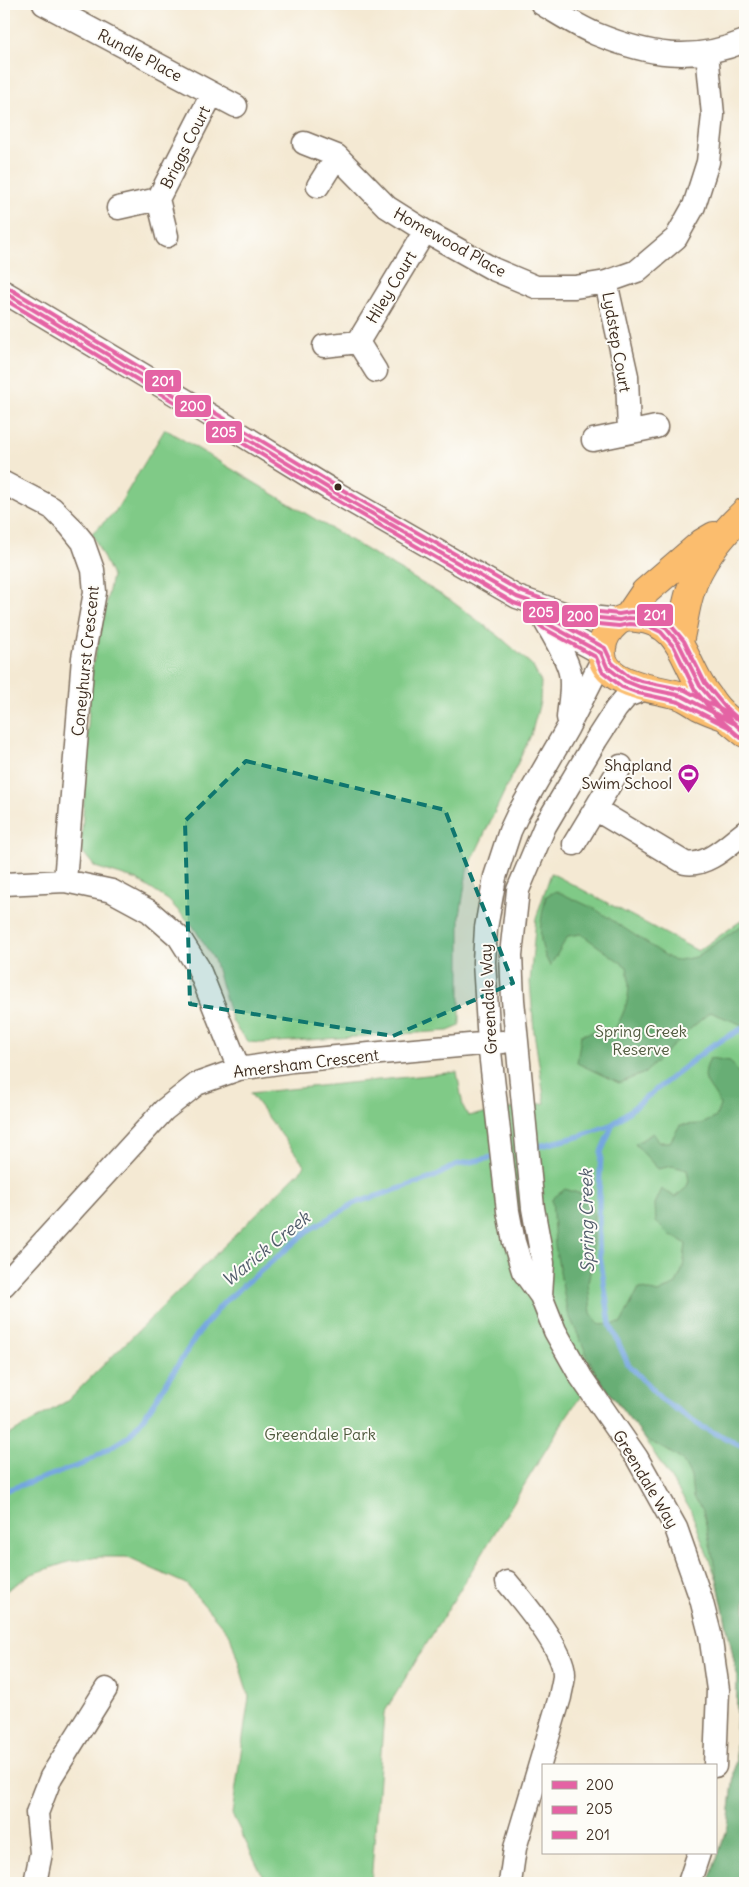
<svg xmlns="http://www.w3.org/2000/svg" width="749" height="1887" font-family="Delius,sans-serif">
  <rect width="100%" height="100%" fill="#fdfcf7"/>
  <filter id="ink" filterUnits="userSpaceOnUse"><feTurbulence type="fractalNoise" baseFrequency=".02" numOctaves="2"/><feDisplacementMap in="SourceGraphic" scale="10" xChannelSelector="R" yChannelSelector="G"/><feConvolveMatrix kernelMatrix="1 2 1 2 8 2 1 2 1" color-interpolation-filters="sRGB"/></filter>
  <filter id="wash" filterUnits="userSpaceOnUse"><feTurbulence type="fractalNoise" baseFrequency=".0096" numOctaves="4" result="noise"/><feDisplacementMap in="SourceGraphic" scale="20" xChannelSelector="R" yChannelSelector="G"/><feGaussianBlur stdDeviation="1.12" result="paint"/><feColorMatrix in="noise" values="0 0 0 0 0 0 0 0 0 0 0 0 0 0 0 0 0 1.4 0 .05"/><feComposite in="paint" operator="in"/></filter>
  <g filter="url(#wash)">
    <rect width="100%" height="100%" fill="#f4e9d3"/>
    <path fill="#80ca87" stroke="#5e7a52" d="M165,429L450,600L500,637L532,665L541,682L540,702L531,735L467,871L460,916V1026L448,1031L261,1043L249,1042L239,1032L232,1020L214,960L193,926L168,900L137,880L95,867L81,850L91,674L112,576L92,533L115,512Z
      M551,873L698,951L745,918V1883H708L728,1827L736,1757L737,1675L717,1580L690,1509L645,1439L596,1375L566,1417L384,1713L371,1883H264V1879L232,1814L249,1697L230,1635L186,1584L126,1557H98L68,1562L32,1574L4,1592V1438L67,1401L305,1166L250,1093L457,1072L463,1106L468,1116L545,1103L534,1032L530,982L536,918Z"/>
    <path fill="#68ae74" stroke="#526c49" d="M556,891L595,909L674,961L696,957L745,923V1026L710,1012L689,1030L645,1073L619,1083L577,1063L581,1035L601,1030L615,1029C627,1008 632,992 627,967L581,934L568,936L550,966C536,941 540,923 546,896Z
      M710,1058L730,1061L741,1076L745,1078V1883H708L728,1827L736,1757L737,1675L703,1510L693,1498L691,1477L682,1460L665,1449L645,1439L596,1374L567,1311L555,1245L552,1199L565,1189L581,1194L591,1203L594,1214L592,1262L588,1283L591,1313L600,1325L621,1323L639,1288L658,1293L676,1284L683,1268L686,1244L677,1238L670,1236L656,1222L655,1204L662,1189L675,1197L686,1188L689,1181L687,1170L672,1166L658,1169L635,1144L653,1133L658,1142H670L680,1125L702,1124L716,1117L720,1105C711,1083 698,1085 710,1058Z"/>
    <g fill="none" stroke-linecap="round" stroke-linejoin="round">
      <path stroke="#73a6df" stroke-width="5.5" d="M745,1027L711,1046L613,1124L601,1152L599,1193V1249L610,1324L628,1364L660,1398L702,1427L745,1447
        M531,1148L581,1136L613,1124
        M4,1491L83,1464L129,1436L147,1413L199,1332L224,1302L309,1230L355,1203L432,1178L456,1165L498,1156"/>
    </g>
  </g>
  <g filter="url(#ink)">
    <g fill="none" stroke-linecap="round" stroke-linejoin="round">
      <defs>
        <path id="minor" d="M44,4L236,106
          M542,4C559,14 577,26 596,34C648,55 692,63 745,41
          M304,143L337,156L387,207L425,231L493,269L536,287H575L606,282L637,271L676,238L694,206L708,162L713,115L707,53
          M318,186L337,156
          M158,199L212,94
          M118,208L158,199L167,236
          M606,282L627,376L629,432
          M4,292L190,403L338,494L517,597L569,615L620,620
          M358,342L425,231
          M324,346L358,342L376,371
          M593,440L656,427
          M4,483L52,508L70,526L83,542L93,570L95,592L83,658L65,881
          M546,623C554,637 564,653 569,669C574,684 569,703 568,718
          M546,623L601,653
          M602,660L567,729L518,814L510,831L495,877L486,928L484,962L489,1043L508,1211L514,1242L523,1271L541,1296L555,1331L581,1377L637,1458L676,1528L701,1599L710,1634L718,1690L715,1766
          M595,809L685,863C707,867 728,845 745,832
          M574,844L621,766
          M4,884L65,881L112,891L149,911L179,937L198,967L239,1069
          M4,1285L164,1110L197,1084L239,1069L292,1061L503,1042
          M541,1296L543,1263L533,1208L513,1000L511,955L518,890L545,826L596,740L616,709L627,696L645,689
          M507,1582C523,1601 564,1650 564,1674C564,1681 561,1690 560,1697L515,1848L510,1883
          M35,1883L41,1853L37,1813L51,1777L106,1689
          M689,1883L699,1853"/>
        <path id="major" d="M628,617L645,592L702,543L714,536
          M679,642C683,626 685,608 690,592C699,562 723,533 745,512
          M724,716C715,713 707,710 699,706C692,702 686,697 679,695C656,689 597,684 602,648C603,637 608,630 616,623C623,617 629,617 637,618C678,622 682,654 699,683C703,690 708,696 712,702C721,715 733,723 745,733"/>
      </defs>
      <use href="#minor" stroke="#7c6d5d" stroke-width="25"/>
      <use href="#major" stroke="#7c6d5d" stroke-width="30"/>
      <use href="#minor" stroke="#fff" stroke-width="22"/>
      <use href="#major" stroke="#fbbd6e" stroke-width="28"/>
      <defs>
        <path id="bus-1" d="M4,292L338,494L517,597L569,615L620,620L628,618L643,619L655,622L665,627L679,644L700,686L721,711L745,733
          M536,614L546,623L601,653L607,667L625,681L640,687L682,696L733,723"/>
        <path id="bus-2" d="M4,299L335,499L514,603L568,621L619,626L629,624L642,625L653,628L661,632L674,647L695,690L716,716L741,738
          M532,619L543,628L596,657L602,671L622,687L638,693L679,702L730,728"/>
        <path id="bus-3" d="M7,287L341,489L520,591L570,609L619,614L631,612L644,613L657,616L668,622L684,641L705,683L725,707L745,725
          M540,609L550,618L605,648L612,663L628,676L641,681L685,690L736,718"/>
      </defs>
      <use href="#bus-1" stroke="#fdfcf7" stroke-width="8"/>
      <use href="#bus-2" stroke="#fdfcf7" stroke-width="8"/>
      <use href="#bus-3" stroke="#fdfcf7" stroke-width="8"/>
      <use href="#bus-1" stroke="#e463a4" stroke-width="4"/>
      <use href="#bus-2" stroke="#e463a4" stroke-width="4"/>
      <use href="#bus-3" stroke="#e463a4" stroke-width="4"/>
    </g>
  </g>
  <path fill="#0f766e" fill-opacity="0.2" stroke="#0f766e" stroke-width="4" stroke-dasharray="10 6" stroke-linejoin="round" d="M246,761L445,810L513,983L393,1036L190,1004L185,821Z"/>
  <defs>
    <symbol id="stadium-pin" viewBox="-11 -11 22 30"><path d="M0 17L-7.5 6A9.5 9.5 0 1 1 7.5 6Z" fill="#b5179e" stroke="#fdfcf7"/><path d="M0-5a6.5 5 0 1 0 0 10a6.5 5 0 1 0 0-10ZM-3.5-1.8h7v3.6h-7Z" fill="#fff"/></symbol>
  </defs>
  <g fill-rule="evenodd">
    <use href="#stadium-pin" x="676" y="762" width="25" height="34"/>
  </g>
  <circle fill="#3b2a1e" stroke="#fdfcf7" stroke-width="2" cx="338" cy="487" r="4.5"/>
  <g text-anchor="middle" stroke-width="4" stroke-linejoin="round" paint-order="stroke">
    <g font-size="16" fill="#3b2a1e" stroke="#fdfcf7">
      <text transform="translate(140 55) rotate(28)" y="6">Rundle Place</text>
      <text transform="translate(185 147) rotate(-63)" y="6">Briggs Court</text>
      <text transform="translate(450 242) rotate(29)" y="6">Homewood Place</text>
      <text transform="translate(391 287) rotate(-59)" y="6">Hiley Court</text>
      <text transform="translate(617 342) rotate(80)" y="6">Lydstep Court</text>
      <text transform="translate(85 661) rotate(-84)" y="6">Coneyhurst Crescent</text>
      <text transform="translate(488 999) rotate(-93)" y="6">Greendale Way</text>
      <text transform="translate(306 1063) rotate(-7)" y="6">Amersham Crescent</text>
      <text transform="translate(646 1479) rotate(59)" y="6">Greendale Way</text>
    </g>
    <g font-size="16" fill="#3b2a1e" stroke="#fdfcf7" text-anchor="end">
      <text x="672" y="771">Shapland<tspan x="672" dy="18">Swim School</tspan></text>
    </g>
    <g font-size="16" fill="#505a3e" stroke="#fdfcf7">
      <text x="641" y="1037">Spring Creek<tspan x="641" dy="18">Reserve</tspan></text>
      <text x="320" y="1440">Greendale Park</text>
    </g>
    <g font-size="18" font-style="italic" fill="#515c6b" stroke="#fdfcf7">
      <text transform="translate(587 1221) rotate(-91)" y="6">Spring Creek</text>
      <text transform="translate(266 1249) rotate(-39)" y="6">Warick Creek</text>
    </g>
  </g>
  <g stroke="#fdfcf7" stroke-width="2">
    <rect x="144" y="369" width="38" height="24" rx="5" fill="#e463a4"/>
    <rect x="174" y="394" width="38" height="24" rx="5" fill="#e463a4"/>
    <rect x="205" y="420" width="38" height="24" rx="5" fill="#e463a4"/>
    <rect x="522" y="600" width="38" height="24" rx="5" fill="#e463a4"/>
    <rect x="636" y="603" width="38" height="24" rx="5" fill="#e463a4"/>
    <rect x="561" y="604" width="38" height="24" rx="5" fill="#e463a4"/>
  </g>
  <g font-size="14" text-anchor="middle" font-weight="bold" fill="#fff">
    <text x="163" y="386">201</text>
    <text x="193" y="411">200</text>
    <text x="224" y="437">205</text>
    <text x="541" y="617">205</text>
    <text x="655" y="620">201</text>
    <text x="580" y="621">200</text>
  </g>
  <rect width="749" height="1887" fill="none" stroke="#fdfcf7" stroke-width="20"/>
  <rect x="542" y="1764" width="175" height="90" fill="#fdfcf7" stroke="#afa8a0"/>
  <rect x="552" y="1781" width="25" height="8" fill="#e463a4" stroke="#afa8a0"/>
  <text x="586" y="1790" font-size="15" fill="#3b2a1e">200</text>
  <rect x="552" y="1806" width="25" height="8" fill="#e463a4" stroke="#afa8a0"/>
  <text x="586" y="1814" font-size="15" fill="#3b2a1e">205</text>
  <rect x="552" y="1831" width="25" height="8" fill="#e463a4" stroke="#afa8a0"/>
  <text x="586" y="1840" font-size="15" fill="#3b2a1e">201</text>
</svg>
